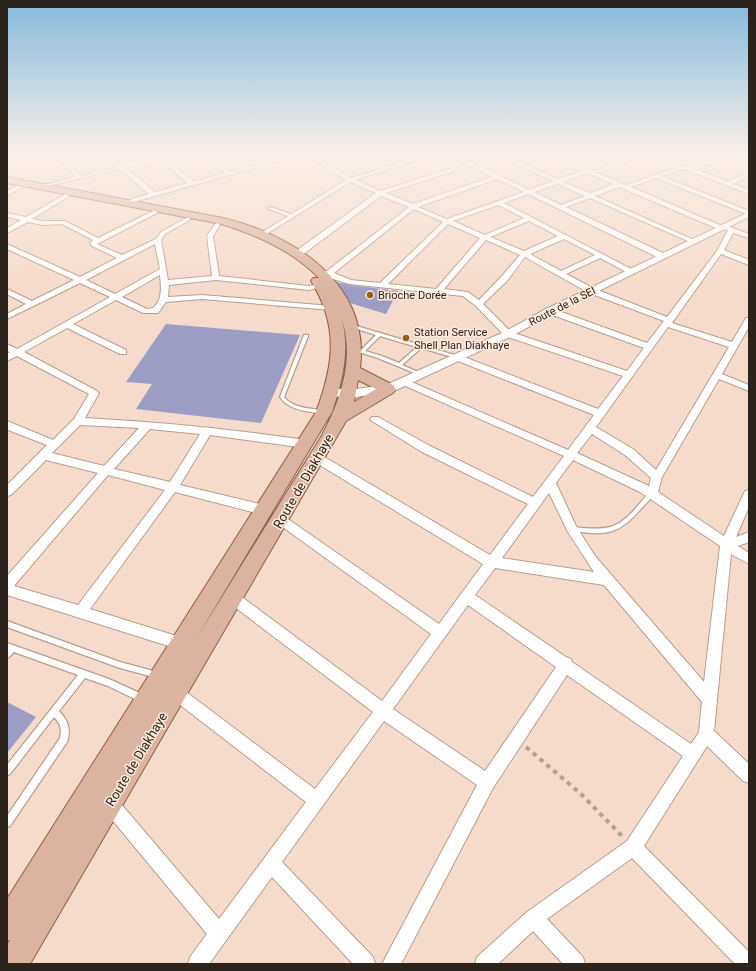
<svg xmlns="http://www.w3.org/2000/svg" width="756" height="971" font-family="Roboto,sans-serif">
  <rect width="100%" height="100%" fill="#f4dbcb"/>
  <path fill="#9b9dc4" d="M336,282L350,285L398,291L386,314L350,303Z
    M166,324L300,335L261,423L136,409L152,384L126,382Z
    M7,702L36,717L7,753Z"/>
  <g fill="none" stroke-linecap="round" stroke-linejoin="round">
    <defs>
      <path id="service" d="M270,207L293,215L294,216L291,217L269,209L268,208Z
        M351,325H353L458,356V357L456,358L421,348L402,365L423,374V375H419L378,358L352,350V349L354,348L361,350L376,335L351,327ZM380,336L417,347L399,363L382,356L365,351Z
        M304,335H308V336L284,397C294,409 311,408 325,411V412L323,414C307,411 290,411 280,397Z
        M650,491H654L655,493C651,499 645,504 640,510C617,536 605,535 572,531H570L569,529L570,527H572C584,528 598,530 610,527C626,523 640,503 650,491Z
        M7,621L120,662L157,672L160,673L161,675L160,677L157,678L120,668L7,627Z
        M7,643L109,679L146,696L147,699L146,702L143,703L108,686L85,678L59,711C68,720 71,730 67,742L10,826L7,827V816L60,738C62,729 61,724 54,717L10,774L7,775V765L78,675L14,652L9,657L7,658Z"/>
      <path id="minor" d="M55,156H61L81,176L117,167L105,156H112L123,165L155,156H162L194,182L225,173L203,156H210L230,172L286,156H296L127,204L124,202L125,201L149,194L120,169L40,188V186L76,177ZM159,160L188,183L155,192L126,168Z
        M306,156H314L351,178L380,169L357,156H365L386,167L420,156H430L355,180L381,191L465,164L451,156H459L529,190L553,181L498,156H506L558,179L582,171L550,156H558L593,171L635,156H644L598,173L626,185L678,167L687,166L700,162L685,156C692,156 700,160 705,160C712,160 718,156 726,156L709,164L693,168L728,182L749,172V176L733,184L749,190V194L687,170H681L661,176L749,211V215L656,178L631,187L722,226H727L749,234V238L733,233L724,250L749,260V265L721,254L672,323L732,342L746,318H749V327L722,374L749,385V391L719,379L662,477L658,492L724,536L745,491L749,490V507L736,537L749,532V542L738,546L749,553V564L731,554L714,731L749,764V783L743,781L707,746L644,846L749,952V964H735L632,858L547,919L583,957L585,964H563L533,931L498,964H475L477,957L527,912L627,841L683,756L567,675L493,788L401,964H382L477,785L384,721L282,862L373,957L375,964H353L272,877L209,964H188L190,957L207,934L104,810L102,804L104,798L110,796L116,798L219,919L306,802L171,698L169,693L171,688L176,686L181,688L315,789L373,712L228,602L227,598L228,594L233,592L238,594L382,701L431,634L277,523L275,520L277,517H285L439,624L483,564L313,461L312,458L313,455H321L490,555L528,504L422,452L372,421L370,419L372,417H378L430,446L533,497L564,456L401,384V380H407L568,450L594,415L453,359V355H459L598,409L623,376L505,336L476,306L463,296L350,284C340,282 331,277 321,276V272L327,271L409,207L381,196L302,255H296V251L376,193L350,182L265,235H261V233L346,180ZM470,166L492,177L413,204L386,193ZM587,173L614,184L590,193L563,182ZM497,179L524,192L447,219L418,207ZM558,184L585,196L561,205L534,192ZM619,187L718,229L728,230L717,251L667,317L595,289L566,274L600,258L628,273L635,271L504,203L528,194L659,258H665V254L566,207L590,198L690,242H694V240L595,196ZM498,205L524,218L485,235L453,221ZM414,209L443,222L380,283L351,280L334,273ZM529,221L558,236L524,251L490,237ZM448,224L480,238L436,289L388,284ZM564,239L595,255L561,271L530,254ZM486,240L520,255L501,277L479,300L468,292L444,289ZM525,257L589,293L664,321L647,343L553,309H547V313L644,348L627,371L511,332L483,304L507,281ZM668,327L729,347L656,470L633,449L596,427ZM592,434L625,455L651,478L649,486L577,453ZM573,460L640,492L720,546L704,682L595,556L576,526L556,483ZM549,493L568,532L594,572L502,558ZM495,568L604,585L702,702L699,732L691,744L572,662L571,659L566,657L475,595ZM468,605L556,667L485,771L393,709Z
        M733,156H742L749,159V163Z
        M17,186L22,187L7,196V191Z
        M66,194L69,196L68,197L32,219L43,221H65L98,238L153,211H157V213L97,244L122,255L156,239L161,232L186,218H190V220L165,234L161,240L168,280L212,276L207,236L215,224L217,223L220,225L213,236L219,276L309,286L321,284L325,286L309,290L216,280L169,285L168,297L202,295L331,306L335,308L331,310L202,299L166,302L158,313H143L116,300L73,324L126,350V354H120L67,328L24,352L97,391L99,393L85,418C159,422 232,429 306,440L311,444L306,448L210,435L180,485L264,505L268,507L270,510L268,513L264,515L175,492L90,609L186,639L188,644L186,649L181,650L7,595V576L98,473L46,460L11,495L7,496V485L47,445L8,430L7,421L53,440L74,419L89,394L17,356L7,361V354L10,352L7,351V344L17,349L110,297L80,283L7,319V314L26,304L7,294V289L32,301L74,280L7,249V244L80,277L117,258L92,246L90,243L93,240L62,224L43,225L28,222L7,233V228L21,220L7,217V213L26,217ZM155,244L160,269L115,294L86,280ZM160,275C161,286 163,300 153,308L147,309L122,297ZM80,425L139,428L104,466L52,453ZM150,429L200,434L170,482L114,469ZM108,475L165,490L78,605L14,586Z"/>
      <path id="tertiary" d="M7,156H14L7,159Z
        M749,212V217L554,313L512,336L392,392L349,398L332,396L326,392L332,388L349,390L386,385L504,332L546,309Z"/>
      <path id="primary" d="M7,177L223,218C294,235 371,284 360,368L393,385L396,389L393,393L346,421L30,964H7V945L10,940L7,941V899L316,412C334,364 339,326 311,281L313,278H319C291,250 259,236 221,224L7,183ZM342,320C355,360 340,402 321,437L196,639L332,412C342,382 350,352 342,320ZM358,380L376,389L354,402Z"/>
    </defs>
    <use href="#service" stroke="#b69e8f" stroke-width="2.5"/>
    <use href="#minor" stroke="#b69e8f" stroke-width="2"/>
    <use href="#tertiary" stroke="#b69e8f" stroke-width="2"/>
    <use href="#primary" stroke="#8e5f49" stroke-width="2"/>
    <path stroke="#b5a194" stroke-width="4" stroke-dasharray="4.5 4.5" stroke-linecap="butt" d="M526,747L581,794L623,837"/>
    <use href="#service" fill="#fff" fill-rule="evenodd"/>
    <use href="#minor" fill="#fff" fill-rule="evenodd"/>
    <use href="#tertiary" fill="#fff" fill-rule="evenodd"/>
    <use href="#primary" fill="#dbb3a0" fill-rule="evenodd"/>
  </g>
  <linearGradient id="sky" x2="0" y2="1"><stop stop-color="#84badc"/><stop offset="0.53" stop-color="#faefe8"/><stop offset="1" stop-color="#faefe8" stop-opacity="0"/></linearGradient>
  <rect width="756" height="292" fill="url(#sky)"/>
  <g fill="#975d1b" stroke="#feeadc" stroke-width="1.5">
    <circle cx="370" cy="295" r="4"/>
    <circle cx="406" cy="338" r="4"/>
  </g>
  <g text-anchor="middle" stroke-width="3" stroke-linejoin="round" paint-order="stroke">
    <g font-size="11" fill="#2c231d" stroke="#feeadc" text-anchor="start">
      <text x="378" y="299">Brioche Dorée</text>
      <text x="414" y="336">Station Service<tspan x="414" dy="13">Shell Plan Diakhaye</tspan></text>
    </g>
    <g font-size="11" fill="#2c231d" stroke="#feeadc">
      <text transform="translate(562 306) rotate(-27)" y="4">Route de la SEI</text>
    </g>
    <g font-size="13" fill="#2c231d" stroke="#feeadc">
      <text transform="translate(303 481) rotate(-60)" y="5">Route de Diakhaye</text>
      <text transform="translate(136 759) rotate(-59)" y="5">Route de Diakhaye</text>
    </g>
  </g>
  <rect width="756" height="971" fill="none" stroke="#2c231d" stroke-width="16"/>
</svg>
